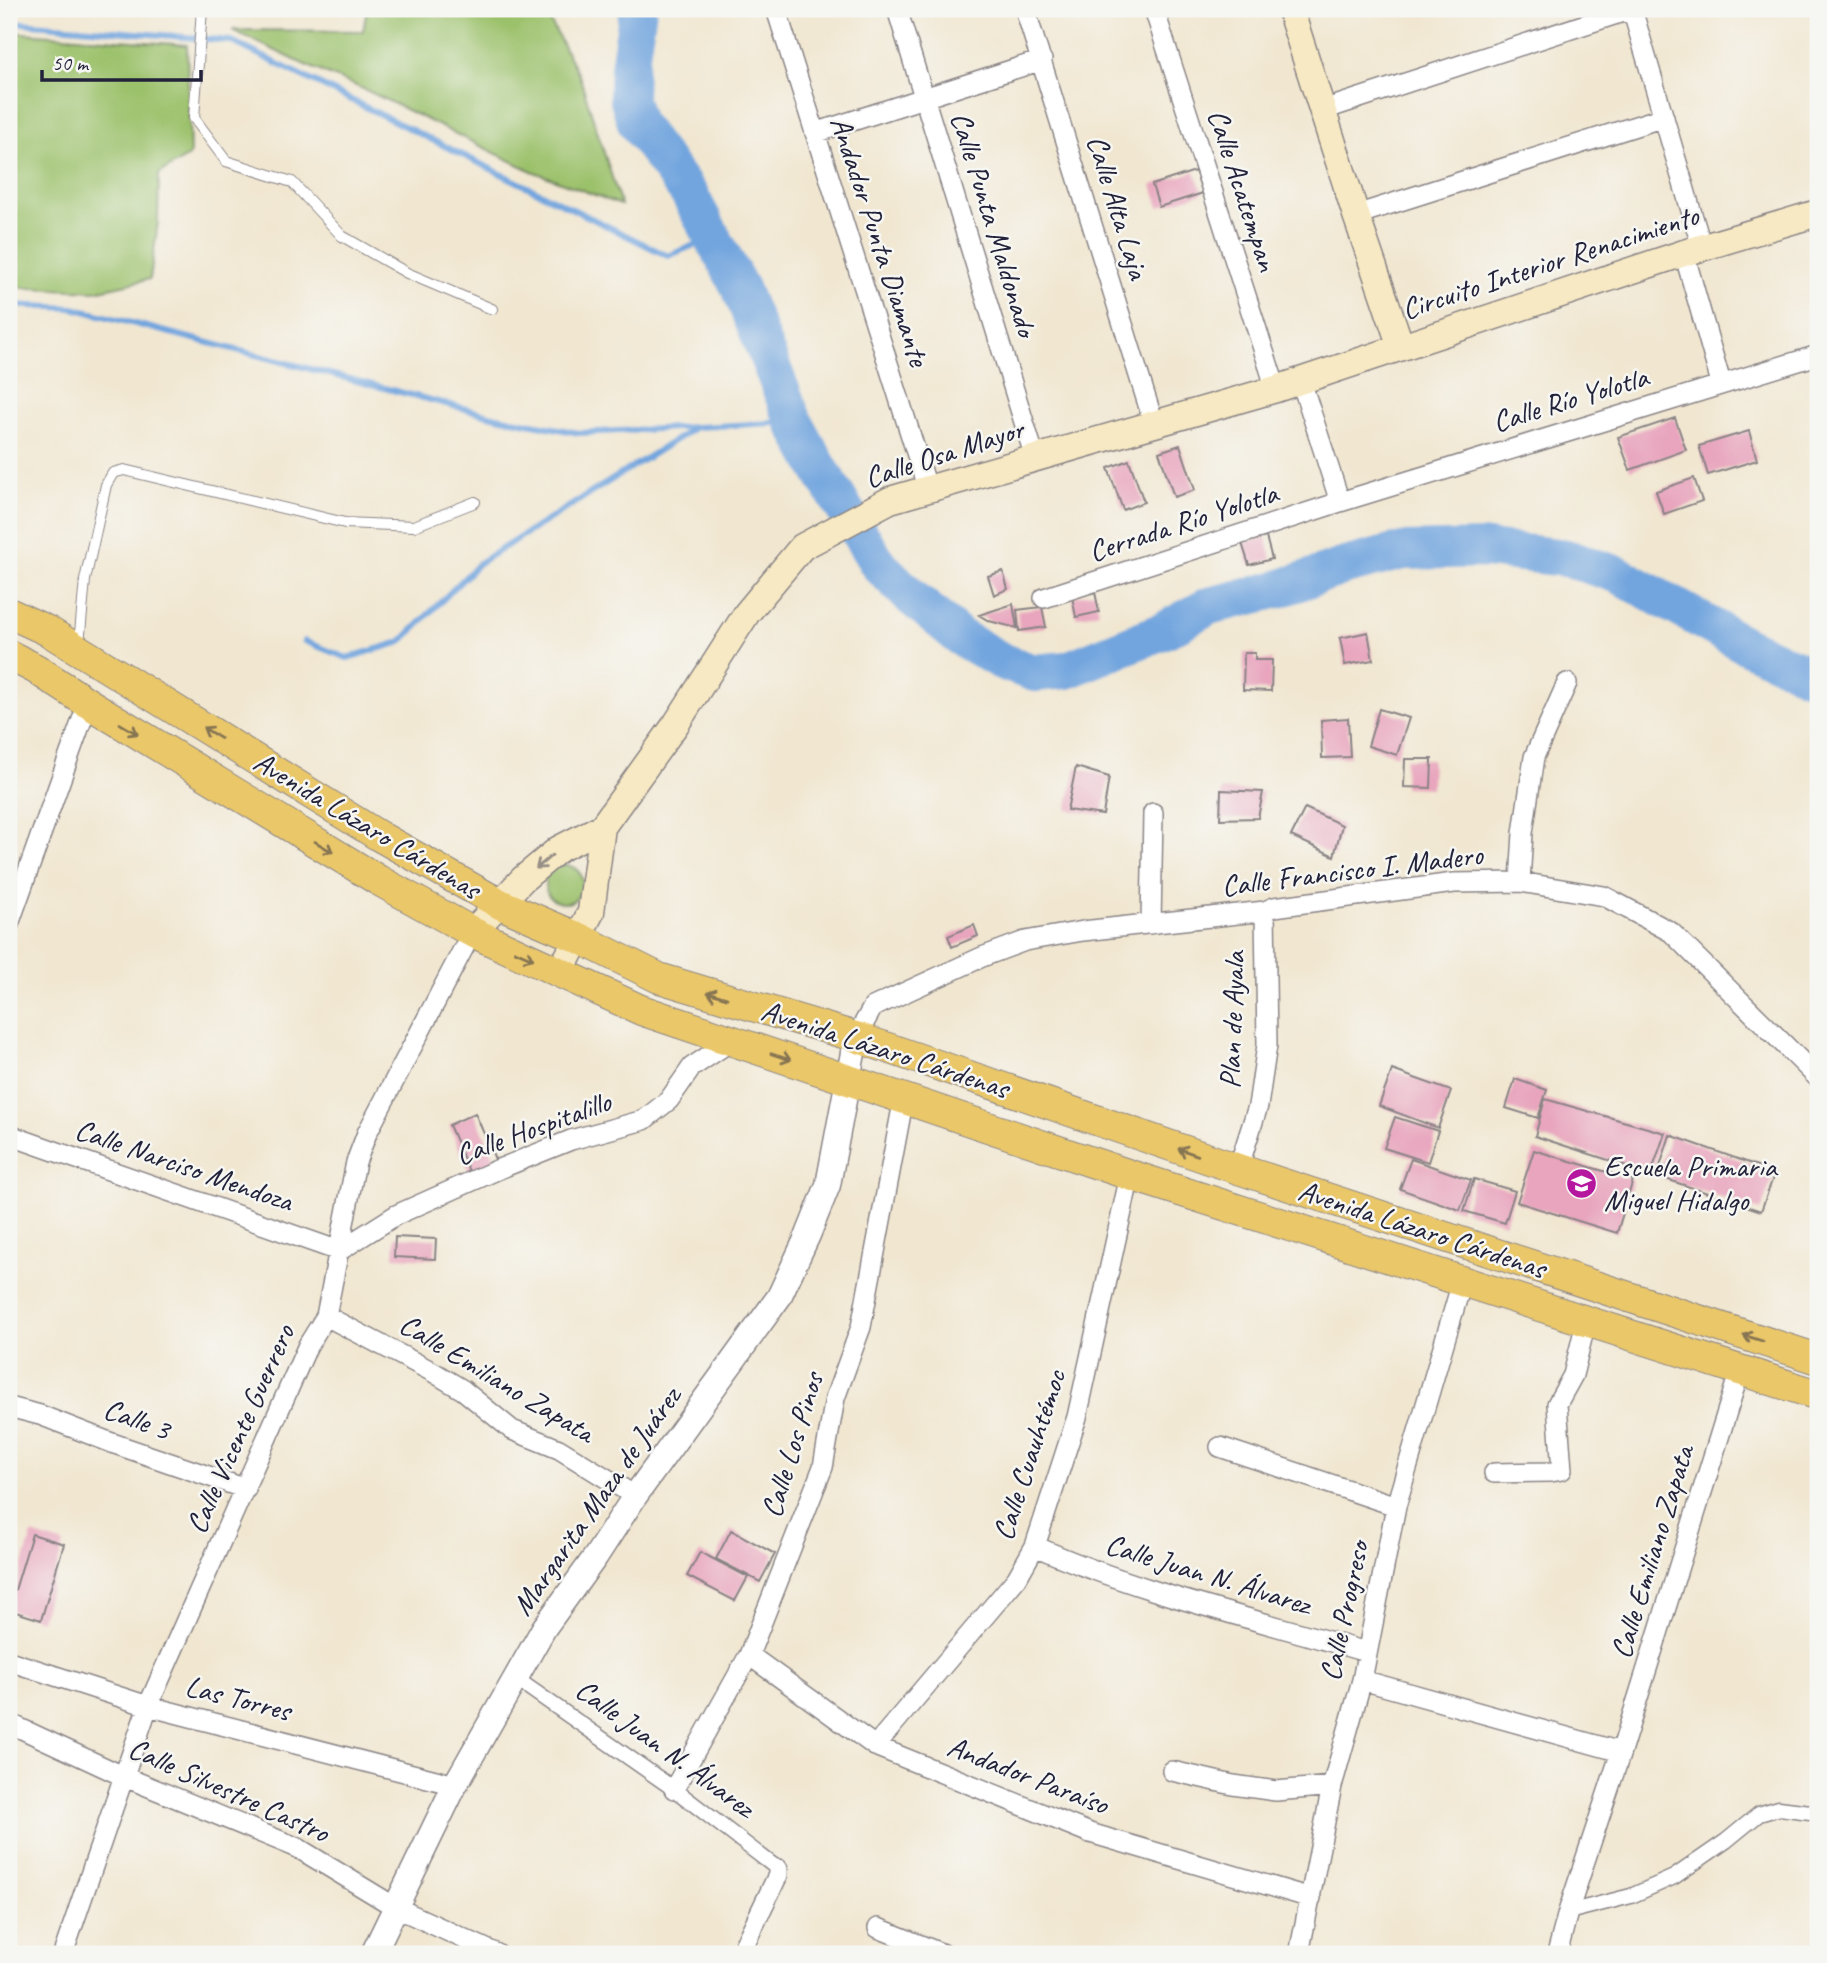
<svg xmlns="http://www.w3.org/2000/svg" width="1827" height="1963" font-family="Caveat,sans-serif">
  <rect width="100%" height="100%" fill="#f6f6f2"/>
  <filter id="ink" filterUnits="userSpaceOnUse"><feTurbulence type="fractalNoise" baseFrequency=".0143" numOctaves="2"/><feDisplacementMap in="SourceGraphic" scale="14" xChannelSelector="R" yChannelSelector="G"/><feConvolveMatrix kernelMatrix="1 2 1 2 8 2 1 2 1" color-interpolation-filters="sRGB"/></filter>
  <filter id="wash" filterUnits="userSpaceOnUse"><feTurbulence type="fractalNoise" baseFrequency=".00686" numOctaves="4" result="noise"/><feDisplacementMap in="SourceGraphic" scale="28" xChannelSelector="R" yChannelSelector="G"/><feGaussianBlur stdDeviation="1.57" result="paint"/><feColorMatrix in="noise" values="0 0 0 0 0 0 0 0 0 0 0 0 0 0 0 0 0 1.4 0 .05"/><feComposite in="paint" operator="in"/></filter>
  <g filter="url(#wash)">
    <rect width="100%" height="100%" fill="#f1e7d1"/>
    <path fill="#9bc16b" stroke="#5e7253" stroke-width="2" d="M367,9H544L580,78L621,205L532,171L368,91L301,63L232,30L363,31Z
      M9,32L187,45L190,155L159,174L158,222L150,279L95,291L9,287Z
      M545 884a19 19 0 1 1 38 0a19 19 0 1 1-38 0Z"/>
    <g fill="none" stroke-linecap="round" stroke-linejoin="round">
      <path stroke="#72a5de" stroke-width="6" d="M9,22L231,41L668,256L711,238
        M9,305L73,308L497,417L579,433L696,427
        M304,641L347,658L401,642L479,563L696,427L794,422"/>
      <path stroke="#72a5de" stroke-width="38" d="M638,9L629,68L628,97L636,123L689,194L740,288L794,422L817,464L878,564L910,596L960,637L1001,661L1034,673L1067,670L1165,630L1209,606L1279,589L1345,566L1403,551L1487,549L1566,558L1619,575L1747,646L1818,679"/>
    </g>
    <g id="blocks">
      <path fill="#e8a5bd" d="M1195,171L1203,193L1159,207L1152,185Z
        M1675,418L1686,450L1630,470L1618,437Z
        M1749,431L1757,460L1708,475L1699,446Z
        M1180,445L1195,490L1174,497L1159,452Z
        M1129,460L1144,502L1123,510L1108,468Z
        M1694,478L1702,501L1664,514L1656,491Z
        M1266,537L1272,559L1249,565L1242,543Z
        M1003,571L1008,589L994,595L988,576Z
        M1095,592L1099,612L1076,617L1072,597Z
        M1013,604L1017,628L989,621L979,615Z
        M1042,607L1046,627L1019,631L1017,610Z
        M1368,632L1373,660L1345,665L1340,638Z
        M1244,653H1255V660H1272L1271,691L1243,690Z
        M1379,709L1409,718L1397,755L1368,746Z
        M1348,718L1350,757L1322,758L1321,720Z
        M1405,759H1432L1431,788L1404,787Z
        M1076,767L1109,777L1103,815L1067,810Z
        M1221,790L1263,792L1258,818L1220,819Z
        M1305,808L1342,825L1334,856L1291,836Z
        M974,925L978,936L952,947L948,936Z
        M1392,1070L1451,1091L1438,1128L1379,1106Z
        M1515,1079L1547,1090L1538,1118L1506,1108Z
        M1545,1099L1665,1133L1651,1174L1535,1136Z
        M475,1113L498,1166L472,1178L449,1125Z
        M1395,1117L1438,1131L1428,1162L1384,1148Z
        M1670,1135L1775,1172L1761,1211L1657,1176Z
        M1534,1150L1633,1180L1617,1233L1517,1202Z
        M1411,1159L1471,1180L1460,1210L1400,1189Z
        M1474,1179L1515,1191L1505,1223L1464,1211Z
        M395,1237L436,1239L435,1259L394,1257Z
        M731,1530L775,1554L760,1582L716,1559Z
        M32,1534L64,1544L41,1620L9,1610V1599L12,1590H15Z
        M700,1552L748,1577L735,1601L687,1576Z"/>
    </g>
  </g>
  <g filter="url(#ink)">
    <use href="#blocks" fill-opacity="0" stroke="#8a8486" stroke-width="2"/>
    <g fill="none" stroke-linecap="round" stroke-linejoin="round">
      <defs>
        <path id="service" d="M202,9L194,118L226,161L292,182L342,236L407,273L492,309
          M79,644L85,580L106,485L113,473L124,470L345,523L414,526L475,502"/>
        <path id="pedestrian" d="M515,1678L674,1789L778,1869
          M1568,1912L1631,1896L1674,1877L1726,1841L1759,1814L1779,1808L1818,1813"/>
        <path id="minor" d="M776,9L928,490
          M897,9L1035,458
          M1025,9L1154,424
          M1154,9L1276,389
          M1632,9L1702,248
          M1323,110L1632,9
          M815,133L1042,60
          M1356,215L1664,117
          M1684,253L1721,383
          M1301,381L1340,502
          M1044,598L1340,502L1818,355
          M1520,882L1523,833L1534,757L1567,683
          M9,924L88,703
          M1151,924L1153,813
          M856,1037L873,1007L982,957L1025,941L1083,931L1265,911L1274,907L1454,883L1520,882L1604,896L1671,932L1818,1078
          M9,1135L339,1251
          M1238,1169L1258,1106L1267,1045L1265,911
          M339,1251L396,1215L499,1169L571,1140L644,1120L669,1100L692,1067L731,1041
          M326,1316L433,1372L463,1390L512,1430L559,1449L635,1496
          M9,1407L40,1415L112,1443L246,1489
          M1220,1447L1396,1506
          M1494,1473L1551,1472L1562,1470L1557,1404L1573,1375L1586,1322
          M1035,1546C1140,1593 1256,1619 1366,1652
          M749,1655L875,1746L1090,1833L1311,1898
          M9,1661L148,1706L455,1785
          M1362,1680L1621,1752
          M9,1723L125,1777L298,1848L395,1907L497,1954
          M875,1746L1017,1578L1035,1546L1077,1417L1130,1175
          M1172,1771L1233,1785L1276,1791L1332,1786
          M674,1789L749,1655L823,1467L835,1398L861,1327L904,1097
          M878,1928L943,1954
          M63,1954L148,1706L308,1345L326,1316L356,1162L367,1133L472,932
          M740,1954L778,1875V1869
          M1299,1954L1332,1786L1362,1680L1396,1506L1462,1282
          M1557,1954L1568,1912L1621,1752L1740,1370"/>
        <path id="tertiary" d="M373,1954L455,1785L544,1628L596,1556L635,1496L779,1297L808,1235L828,1185L856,1037"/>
        <path id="secondary" d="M1290,9L1356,215L1401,347
          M472,932L523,879L559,849L602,827L676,724L747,613L802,547L890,500L1276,389L1684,253L1818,213
          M560,972L591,912L602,827"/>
        <path id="primary" d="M9,613L48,631L379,836L500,904L579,938L659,978L856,1037L1238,1169L1818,1359
          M9,655L36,669L88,703L378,880L472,932L641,1010L1130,1175L1818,1395"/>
      </defs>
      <use href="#service" stroke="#8a8486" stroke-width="12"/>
      <use href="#pedestrian" stroke="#8a8486" stroke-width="17"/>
      <use href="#minor" stroke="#8a8486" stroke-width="22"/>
      <use href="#tertiary" stroke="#8a8486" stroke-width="27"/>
      <use href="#secondary" stroke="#8a8486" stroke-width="29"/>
      <use href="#primary" stroke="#8a8486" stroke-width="32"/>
      <use href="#service" stroke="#fff" stroke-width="10"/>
      <use href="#pedestrian" stroke="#fff" stroke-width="14"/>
      <use href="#minor" stroke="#fff" stroke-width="19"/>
      <use href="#tertiary" stroke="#fff" stroke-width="24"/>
      <use href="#secondary" stroke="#f7e9c3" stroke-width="26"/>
      <use href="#primary" stroke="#eac769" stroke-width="30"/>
    </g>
    <defs><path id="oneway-shaft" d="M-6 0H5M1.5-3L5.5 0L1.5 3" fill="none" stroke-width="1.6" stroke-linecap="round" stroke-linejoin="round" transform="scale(1.75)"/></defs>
    <g stroke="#867452">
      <use href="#oneway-shaft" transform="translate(129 729) rotate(31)"/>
      <use href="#oneway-shaft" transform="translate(212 733) rotate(-148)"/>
      <use href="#oneway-shaft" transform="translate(324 847) rotate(31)"/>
      <use href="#oneway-shaft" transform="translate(524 955) rotate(24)"/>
      <use href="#oneway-shaft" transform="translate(717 995) rotate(-163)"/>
      <use href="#oneway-shaft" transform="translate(781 1057) rotate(18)"/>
      <use href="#oneway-shaft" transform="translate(1188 1152) rotate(-161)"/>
      <use href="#oneway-shaft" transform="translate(1753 1338) rotate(-162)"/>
    </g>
    <use stroke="#978f86" href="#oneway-shaft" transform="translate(544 862) rotate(140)"/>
  </g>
  <defs>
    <symbol id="school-disc" viewBox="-11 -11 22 22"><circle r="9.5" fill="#b5179e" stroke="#f6f6f2"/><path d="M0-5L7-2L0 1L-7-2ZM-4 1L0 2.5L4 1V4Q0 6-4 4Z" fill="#fff"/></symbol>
  </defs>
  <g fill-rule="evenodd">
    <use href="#school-disc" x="1564" y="1166" width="35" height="35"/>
  </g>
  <g text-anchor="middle" stroke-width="5" stroke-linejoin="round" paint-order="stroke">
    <g font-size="30" fill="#22223b" stroke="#f6f6f2">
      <text transform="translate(1243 190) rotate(72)" y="10">Calle Acatempan</text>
      <text transform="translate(1118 207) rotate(73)" y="10">Calle Alta Laja</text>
      <text transform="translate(994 224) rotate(73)" y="10">Calle Punta Maldonado</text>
      <text transform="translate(880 241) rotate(72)" y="10">Andador Punta Diamante</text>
      <text transform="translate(1550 262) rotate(-18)" y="10">Circuito Interior Renacimiento</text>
      <text transform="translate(1570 399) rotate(-17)" y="10">Calle Río Yolotla</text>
      <text transform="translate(944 453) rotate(-18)" y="10">Calle Osa Mayor</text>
      <text transform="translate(1183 522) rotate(-18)" y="10">Cerrada Río Yolotla</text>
      <text transform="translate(367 825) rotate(31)" y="10">Avenida Lázaro Cárdenas</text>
      <text transform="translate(1352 870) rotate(-7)" y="10">Calle Francisco I. Madero</text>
      <text transform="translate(1232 1020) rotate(-88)" y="10">Plan de Ayala</text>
      <text transform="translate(885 1049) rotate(18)" y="10">Avenida Lázaro Cárdenas</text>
      <text transform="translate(533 1128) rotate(-20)" y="10">Calle Hospitalillo</text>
      <text transform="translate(184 1165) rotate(19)" y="10">Calle Narciso Mendoza</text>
      <text transform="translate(1422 1229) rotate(18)" y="10">Avenida Lázaro Cárdenas</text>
      <text transform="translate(497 1378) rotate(31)" y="10">Calle Emiliano Zapata</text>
      <text transform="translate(137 1419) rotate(20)" y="10">Calle 3</text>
      <text transform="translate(240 1429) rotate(-66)" y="10">Calle Vicente Guerrero</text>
      <text transform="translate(792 1445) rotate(-73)" y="10">Calle Los Pinos</text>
      <text transform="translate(1029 1455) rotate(-72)" y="10">Calle Cuauhtémoc</text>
      <text transform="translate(596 1501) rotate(-55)" y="10">Margarita Maza de Juárez</text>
      <text transform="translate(1652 1552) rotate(-73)" y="10">Calle Emiliano Zapata</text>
      <text transform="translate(1208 1574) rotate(17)" y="10">Calle Juan N. Álvarez</text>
      <text transform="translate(1344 1611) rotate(-78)" y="10">Calle Progreso</text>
      <text transform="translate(238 1698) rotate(14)" y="10">Las Torres</text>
      <text transform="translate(665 1748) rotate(36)" y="10">Calle Juan N. Álvarez</text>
      <text transform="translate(1028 1775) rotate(21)" y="10">Andador Paraíso</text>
      <text transform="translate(229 1790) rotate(24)" y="10">Calle Silvestre Castro</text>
    </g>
    <g font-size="30" fill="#22223b" stroke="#f6f6f2" text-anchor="start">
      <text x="1604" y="1176">Escuela Primaria<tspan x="1604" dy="34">Miguel Hidalgo</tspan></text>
    </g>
  </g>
  <rect width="1827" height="1963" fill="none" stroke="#f6f6f2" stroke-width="35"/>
  <path d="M42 70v10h159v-10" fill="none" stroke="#22223b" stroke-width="3.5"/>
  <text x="52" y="70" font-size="21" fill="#22223b" stroke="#f6f6f2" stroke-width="5" paint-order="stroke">50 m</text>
</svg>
